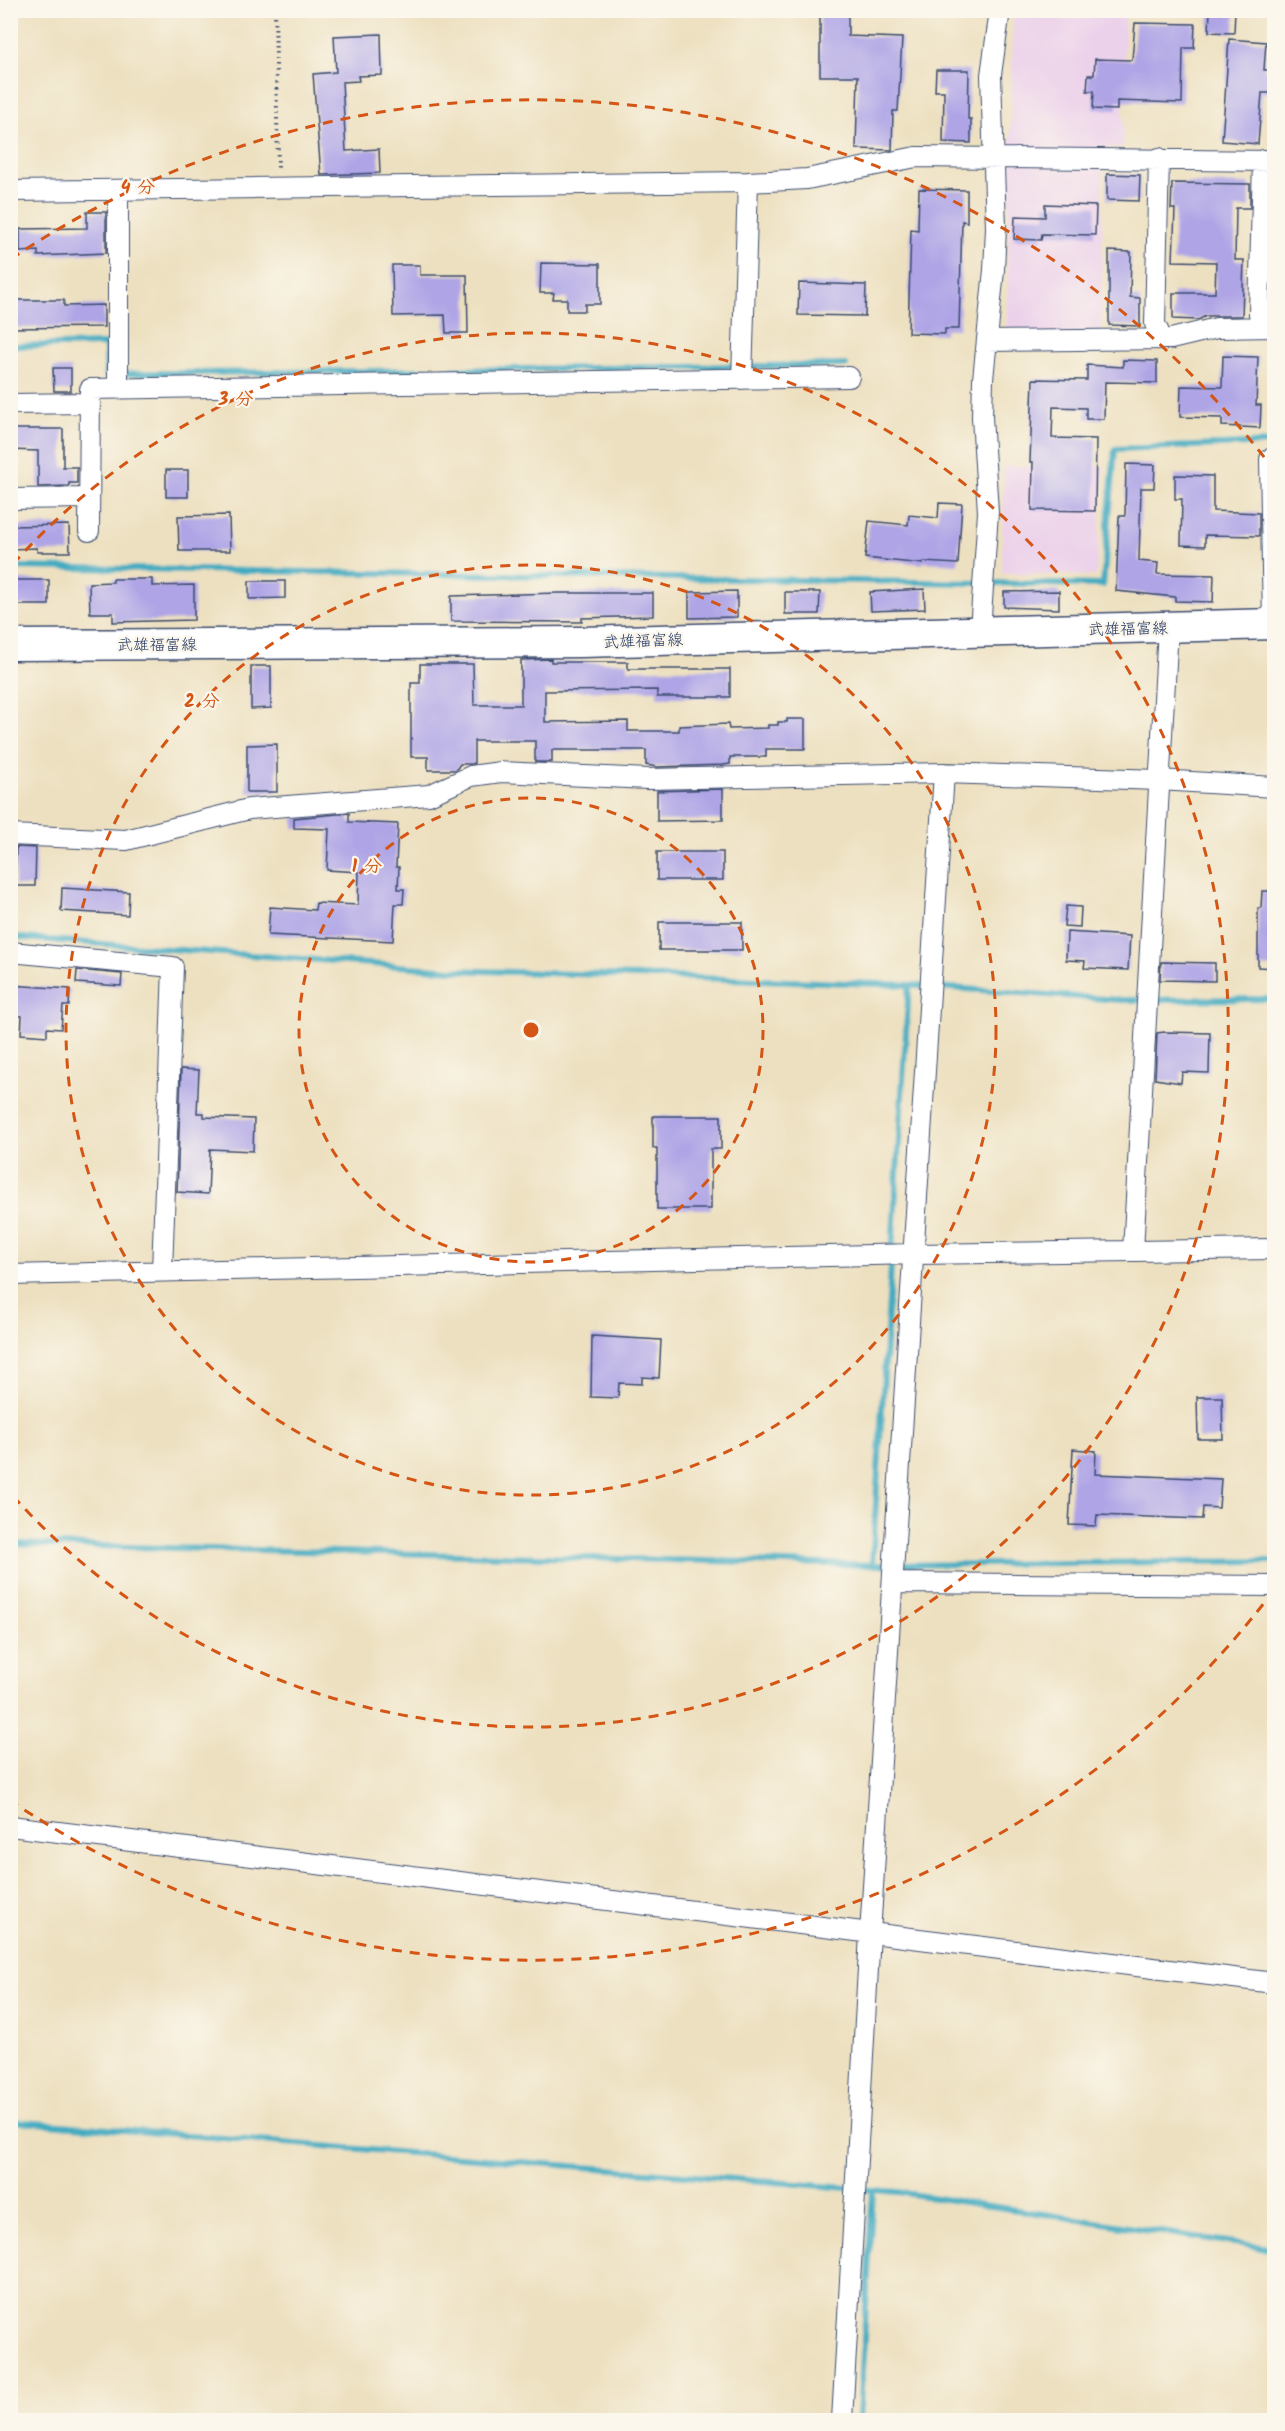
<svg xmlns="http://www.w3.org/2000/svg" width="1285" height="2431" font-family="Kalam,'Klee One',sans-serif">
  <rect width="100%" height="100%" fill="#fbf7ec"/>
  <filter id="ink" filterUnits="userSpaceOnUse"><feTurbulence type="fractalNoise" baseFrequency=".0167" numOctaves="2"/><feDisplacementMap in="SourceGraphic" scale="12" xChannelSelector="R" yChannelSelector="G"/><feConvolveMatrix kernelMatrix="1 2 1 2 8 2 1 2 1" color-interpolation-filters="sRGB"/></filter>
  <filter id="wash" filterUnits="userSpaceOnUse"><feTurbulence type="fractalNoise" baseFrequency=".008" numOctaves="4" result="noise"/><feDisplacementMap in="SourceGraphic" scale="24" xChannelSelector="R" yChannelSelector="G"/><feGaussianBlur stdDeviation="1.35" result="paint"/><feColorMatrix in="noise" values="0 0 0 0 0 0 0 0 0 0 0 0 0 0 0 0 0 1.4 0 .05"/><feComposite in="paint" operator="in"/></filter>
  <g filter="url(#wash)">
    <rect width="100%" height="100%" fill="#ede0c0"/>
    <path fill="#ecd1ea" d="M1013,11H1125L1123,148L1103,147L1101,347L1006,349Z
      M1270,239H1274V319L1267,318Z
      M1004,466L1104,467L1096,576L1002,573Z"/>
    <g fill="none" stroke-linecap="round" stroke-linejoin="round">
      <path stroke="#42abc1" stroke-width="6" d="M10,346L106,344V374L846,365
        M10,567L1103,585L1115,449L1274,443
        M10,937L452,970L909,985L1120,1000L1274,999
        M10,1544L872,1565L1274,1561
        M872,1565L909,985
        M10,2121L898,2192L1274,2249
        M859,2420L873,2190"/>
    </g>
    <g id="blocks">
      <path fill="#aea4e6" d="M820,10H848V36L902,38L898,111H893L892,150L856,149L858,76H820Z
        M1210,10H1235L1234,33L1209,32Z
        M1135,23L1195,24L1194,48H1183L1182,103L1117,101V110L1093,109L1094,91H1087L1088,75H1094L1095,59L1132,60Z
        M381,34L382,75L358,76L359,81L342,82L346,151L379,149L380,173L321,175L313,74L336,72L334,36Z
        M1229,39L1266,42L1264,70H1275V93H1262L1258,144L1222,141Z
        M936,70H969L968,119H971V143L943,142L944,91H935Z
        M1107,174L1140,175L1139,201L1107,200Z
        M1172,183L1250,184V208H1236L1235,260H1244L1242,316H1206L1198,320L1173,319V293H1215L1216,262L1173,261L1175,209H1171Z
        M919,189L967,190V222L962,221L959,329H945V334L908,333L911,229L918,230Z
        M1045,204L1096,206L1095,235L1042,234L1041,240L1014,239L1015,216L1045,217Z
        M87,212H106V253L38,256V251L20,252V229L87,228Z
        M1109,251L1131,252L1130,297L1140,298V326L1109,325Z
        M541,263L600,264V304H585V311H567V299H553L554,293H540Z
        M392,265H420V275H467L468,333H446L445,315L393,316Z
        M799,283L866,285L865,316L798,315Z
        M10,300H64V306L104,305V327L10,328Z
        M1223,356L1258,357L1256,405H1261L1260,428L1222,426V418L1180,417L1181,386L1222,387Z
        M1123,360L1157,361V383L1105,382L1104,419H1086V408L1053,407L1052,438L1096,439L1095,511L1032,510L1033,462H1030L1033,379L1087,380V365L1123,367Z
        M53,368H71V391H54Z
        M10,429H63V467H77V483H69V486L38,487V451L10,450Z
        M1126,464L1155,465L1154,488H1141L1139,561L1158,563L1157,574L1214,575L1213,602L1175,601V597L1116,591L1119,516H1125Z
        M166,470H188V497H166Z
        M1175,475L1213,476V511L1259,513V536L1205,535V546L1181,545L1182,499H1175Z
        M939,503L962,504L958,564L923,562V564L865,558L869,521L908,525L909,515L938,518Z
        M229,515L230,551H179L178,516Z
        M69,525L70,552H37V548L10,549V526Z
        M113,579H152V586L194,585V620L113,622V613H90L89,583L113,582Z
        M10,580H49V605H10Z
        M249,581H285V598L249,599Z
        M924,589L925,609L871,611L870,592Z
        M737,591V617L689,618V592Z
        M1059,591V609L1004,607V592Z
        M785,592H820L819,614H785Z
        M560,593H653V616L582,618V622L451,621V596Z
        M551,659V662H628V669H730V697H657V690L545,691V722L628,721V731H679V726L728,724L729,729L768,728V725H778V722H787V719H805V749H766V757H730V764L723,765L657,767L646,765V750H552V762H535V741H474V764H460L456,770H428V757H411V683H420V664H473L474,705H521V660Z
        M251,666H271V708L251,709Z
        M277,744V792H247V745Z
        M723,789V820L657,821V791Z
        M349,813V822L398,824L396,867H399L398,889H404L403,904H395L393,941L268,935L270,907L315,910L316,903L358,905L359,872L327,870L329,829L294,828V818Z
        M16,847L36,848L35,886H15Z
        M657,852H723V880H657Z
        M62,888L129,892L128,915L61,911Z
        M1262,891H1275V968L1258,967V908H1261Z
        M1066,906L1081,907L1080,927L1064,926Z
        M659,922H742V950H659Z
        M1067,932L1130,936L1128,970L1084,968L1085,961L1066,960Z
        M1161,962L1215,963V981L1160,980Z
        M77,970L122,974L121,986L76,983Z
        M10,985L70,989L69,1006H63L61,1029L47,1028V1036L21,1034L22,1016L10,1015Z
        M1165,1032L1210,1033L1209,1073L1182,1072L1181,1083L1155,1079L1157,1033Z
        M181,1069L199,1070L197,1113H204V1117L254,1119L253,1151L210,1149L208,1194L177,1192Z
        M653,1116H721V1149H711V1209H657V1148H653Z
        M592,1336L661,1340L659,1378L642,1377V1384L619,1383L618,1398L591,1397Z
        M1197,1397H1222L1223,1439H1198Z
        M1073,1449L1096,1451L1095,1474L1221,1479L1219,1508L1203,1507L1202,1519L1097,1515L1096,1526L1069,1525Z"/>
    </g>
  </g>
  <g filter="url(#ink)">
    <use href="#blocks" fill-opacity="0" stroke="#3a4a6d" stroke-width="1.5"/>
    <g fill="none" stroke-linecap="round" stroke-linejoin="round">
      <defs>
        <path id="street" d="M1159,158L1155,324L1162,339
          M1263,160L1259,314L1264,327
          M118,190V387
          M10,191L748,182L807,179L916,157L1274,161
          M987,341L1171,339L1217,328L1274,327
          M742,379L748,182
          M10,404L90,403
          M1270,459L1273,624
          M10,499L89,498
          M89,531L90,389L849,377
          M980,631L988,512L982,417L983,379L994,270L996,228L991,75L1000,10
          M10,835L126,840L249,809L429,795L471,776L501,772L648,779L944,773L1159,780L1274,787
          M10,952L173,967L162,1271
          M1133,1251L1168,628
          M10,1275L914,1254L1274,1249
          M893,1583L1274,1586
          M10,1826L1274,1983
          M842,2420L870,1934L944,773"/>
        <path id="primary" d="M10,645L581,642L1274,624"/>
      </defs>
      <use href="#street" stroke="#3a4a6d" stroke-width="22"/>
      <use href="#primary" stroke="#3a4a6d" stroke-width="33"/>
      <path stroke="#3a4a6d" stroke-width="4" stroke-dasharray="1.5 4.5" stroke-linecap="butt" d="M275,10L278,169"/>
      <use href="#street" stroke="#fff" stroke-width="20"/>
      <use href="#primary" stroke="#fff" stroke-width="30"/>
    </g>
  </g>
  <g fill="none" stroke="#d45514" stroke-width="3" stroke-dasharray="10 8">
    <circle cx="531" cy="1030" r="232"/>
    <circle cx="531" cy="1030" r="465"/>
    <path d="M13 564A697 697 0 1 1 13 1496"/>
    <path d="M1274 1590A930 930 0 0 1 11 1801M11 259A930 930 0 0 1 1274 470"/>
  </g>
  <g text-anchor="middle" stroke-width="4.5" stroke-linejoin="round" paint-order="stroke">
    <g font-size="16" fill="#1b2f5e" stroke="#fbf7ec">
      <text transform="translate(1128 628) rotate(-1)" y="6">武雄福富線</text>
      <text transform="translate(643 640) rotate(-2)" y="6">武雄福富線</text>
      <text x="157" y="650">武雄福富線</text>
    </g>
  </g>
  <circle cx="531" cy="1030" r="9" fill="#d45514" stroke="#fbf7ec" stroke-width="3"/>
  <g font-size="18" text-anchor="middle" font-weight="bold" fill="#d45514" stroke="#fbf7ec" stroke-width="4.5" stroke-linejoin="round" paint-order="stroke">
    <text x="138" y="193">4 分</text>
    <text x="236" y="405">3 分</text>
    <text x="202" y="707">2 分</text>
    <text x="367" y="872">1 分</text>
  </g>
  <rect width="1285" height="2431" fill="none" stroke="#fbf7ec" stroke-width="36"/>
</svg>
